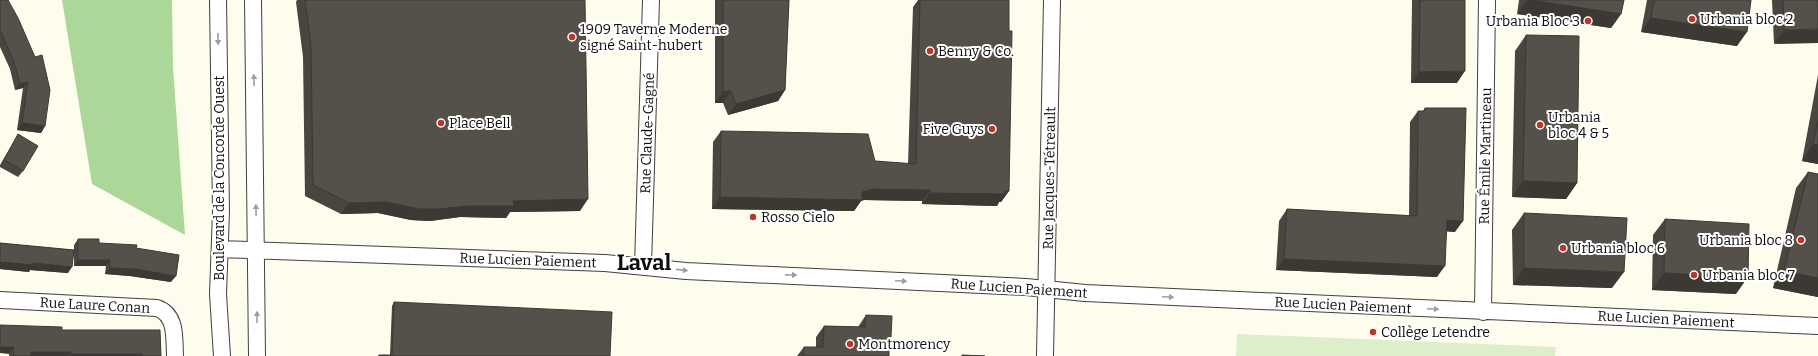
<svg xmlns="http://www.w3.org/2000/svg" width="1818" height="356" font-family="Bitter,serif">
  <rect width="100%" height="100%" fill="#fefded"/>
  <path fill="#abd798" d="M62,0H172L173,67L185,235L92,184Z"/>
  <path fill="#ddefca" d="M1237,334L1556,347L1555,356H1236Z"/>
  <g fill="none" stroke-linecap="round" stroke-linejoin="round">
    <defs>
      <path id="minor" d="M218,0L221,211L218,294L222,356
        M253,0L257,356
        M220,249L605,263L686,271L1026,287L1085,293L1818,326
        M643,266L651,0
        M0,300L157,308C177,315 174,338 175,356
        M1483,312L1487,0
        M1045,356L1052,0"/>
    </defs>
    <use href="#minor" stroke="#404040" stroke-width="18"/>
    <use href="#minor" stroke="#fff" stroke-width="16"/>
  </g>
  <path fill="#494540" d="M0,0L45,126L41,133L17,130L23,88L15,90L10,69L0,47Z
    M297,0H585L580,211L510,212L506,218L460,217L430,221L411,220L378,213L341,214L305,196L303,57L296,2Z
    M715,0H789L785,90L778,101L728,115L723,103H715Z
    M918,0H1009V191L1001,202H999L997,206L922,204V201L864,200L861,201L854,211L712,209L713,142L721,131L875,161L908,164L913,7Z
    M1412,0H1465L1457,83H1411Z
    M1519,0H1624L1621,14L1611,28L1517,14Z
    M1647,0H1751L1737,46L1641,32Z
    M1772,0H1818L1774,44Z
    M1526,35L1577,183L1566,199L1512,197L1515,51Z
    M1818,75V164L1802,161Z
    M1425,108L1455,232L1447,231L1437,277L1276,270L1279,221L1287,209L1409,216L1410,122L1418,111H1423Z
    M18,134L23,171L18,177L0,167V165L14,141Z
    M1808,172L1818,174V297L1773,288L1796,188Z
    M1524,213L1612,288L1513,285L1512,230Z
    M1665,219L1736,294L1652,290L1653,235Z
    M78,239L99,243L136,248L171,282L130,276L105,274L106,266H74V251L68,273L30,270L29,272L0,269V243L74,250V245Z
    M394,302L610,356H378L379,355H390L392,306Z
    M866,315L889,340V356H797L804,347H816V337L824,326L858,327Z
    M0,325L62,330L161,356H9V354Z"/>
  <path fill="#3c3834" d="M1527,0H1531L1621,14L1611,28L1517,14Z
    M1651,18L1747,32L1737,46L1641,32Z
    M1818,29V43L1774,44L1784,30Z
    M1465,71L1457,83H1411L1419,72Z
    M28,82L23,88L15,90L20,84Z
    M785,90L778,101L728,115L736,104Z
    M731,91L723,103H715L723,92Z
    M22,123L45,126L41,133L17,130Z
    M1813,144L1818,145V164L1802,161Z
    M1523,181L1577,183L1566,199L1512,197Z
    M872,189L930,190L922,201L864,200L861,201L854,211L712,209L720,197L862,192Z
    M1009,191L1001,202H999L997,206L922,204L930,193Z
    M588,199L580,211L510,212L506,218L460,217L430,221L411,220L378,213L341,214L349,203L386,202Z
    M1447,220L1463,221L1455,232L1439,231Z
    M1284,259L1445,266L1437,277L1276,270Z
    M78,260H110L106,266H74Z
    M0,262L33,263L72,267L68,273L30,270L29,272L0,269Z
    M110,268L135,269L176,276L171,282L130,276L105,274Z
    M1524,268L1624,272L1612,288L1513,285Z
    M1784,271L1818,278V297L1773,288Z
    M1664,273L1748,277L1736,294L1652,290Z
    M0,347H14L9,354L0,353Z
    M31,352H71L68,356H28Z
    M71,354H142L141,356H70Z"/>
  <path fill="#55504a" stroke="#3c3834" d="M0,0H8L18,18L35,57L42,55L50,90L45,126L22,123L28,82L20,84L14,62L0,30Z
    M305,0H585L588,199L513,201L514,206H468L438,209H419L386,202L349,203L313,185L311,46Z
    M723,0H789L785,90L736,104L731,91L723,92Z
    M920,0H1009V31H1012L1009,191H1005V194L930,193V190L872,189L862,192V200L720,197L721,131L868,134L875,161L916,164Z
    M1420,0H1465V71L1419,72Z
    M1531,0H1624L1621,14Z
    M1654,0H1751L1747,32L1651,18Z
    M1783,0H1818V29L1784,30Z
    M1526,35L1579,36L1577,183L1523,181Z
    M1425,108H1466L1463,221L1447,220L1445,266L1284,259L1287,209L1417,216L1418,111H1424Z
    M1818,120V145L1813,144Z
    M18,134L38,146L23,171L4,160Z
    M1808,172L1818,174V278L1784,271Z
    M1524,213L1627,218L1624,272L1524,268Z
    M1665,219L1749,224L1748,277L1664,273Z
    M78,239H99V243L137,245L136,248L179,255L176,276L135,269L110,268V260H78Z
    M0,243L74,250L72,267L33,263V265L0,262Z
    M394,302L612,312L610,356H379V355H392Z
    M866,315L892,316L891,337H889V356H803L804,347H823L824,326L865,327Z
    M0,325L62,327V330H160L161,356H142V354H71V352H31V356H13L14,347H0Z
    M962,355L985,356H962Z"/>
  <defs><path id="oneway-solid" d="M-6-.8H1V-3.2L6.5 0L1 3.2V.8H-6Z"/></defs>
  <g fill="#9e9e9e">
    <use href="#oneway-solid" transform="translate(218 39) rotate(89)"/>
    <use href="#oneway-solid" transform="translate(254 80) rotate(-91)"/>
    <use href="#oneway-solid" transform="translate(256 210) rotate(-91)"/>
    <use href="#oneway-solid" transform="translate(682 270) rotate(6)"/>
    <use href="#oneway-solid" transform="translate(791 275) rotate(1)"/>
    <use href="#oneway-solid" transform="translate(901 281) rotate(2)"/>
    <use href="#oneway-solid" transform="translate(1168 297) rotate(2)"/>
    <use href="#oneway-solid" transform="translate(1433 309) rotate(3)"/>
    <use href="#oneway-solid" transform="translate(257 317) rotate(-90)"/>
  </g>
  <g fill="#b8382a" stroke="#fff" stroke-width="1.5">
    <circle cx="1692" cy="19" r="4"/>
    <circle cx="1588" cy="21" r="4"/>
    <circle cx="572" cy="37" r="4"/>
    <circle cx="930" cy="51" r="4"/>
    <circle cx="441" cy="123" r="4"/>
    <circle cx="1540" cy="125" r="4"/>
    <circle cx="992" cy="129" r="4"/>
    <circle cx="753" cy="217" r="4"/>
    <circle cx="1801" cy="240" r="4"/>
    <circle cx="1563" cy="248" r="4"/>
    <circle cx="1694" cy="275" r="4"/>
    <circle cx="1373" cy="332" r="4"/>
    <circle cx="850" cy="344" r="4"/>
  </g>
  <g text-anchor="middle" stroke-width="4" stroke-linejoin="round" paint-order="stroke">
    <g font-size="14" fill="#0d0d0d" stroke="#fff" text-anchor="start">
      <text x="1700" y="24">Urbania bloc 2</text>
      <text x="1580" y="26" text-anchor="end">Urbania Bloc 3</text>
      <text x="580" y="34">1909 Taverne Moderne<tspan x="580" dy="16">signé Saint-hubert</tspan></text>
      <text x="938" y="56">Benny &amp; Co.</text>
      <text x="1548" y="122">Urbania<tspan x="1548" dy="16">bloc 4 &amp; 5</tspan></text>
      <text x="449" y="128">Place Bell</text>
      <text x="984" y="134" text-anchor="end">Five Guys</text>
      <text x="761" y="222">Rosso Cielo</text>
      <text x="1793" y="245" text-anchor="end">Urbania bloc 8</text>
      <text x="1571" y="253">Urbania bloc 6</text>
      <text x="1702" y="280">Urbania bloc 7</text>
      <text x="1381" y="337">Collège Letendre</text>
      <text x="858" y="349">Montmorency</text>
    </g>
    <g font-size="14" fill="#0d0d0d" stroke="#fff">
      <text transform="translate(647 133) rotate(-88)" y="5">Rue Claude-Gagné</text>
      <text transform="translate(1485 156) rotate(-89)" y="5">Rue Émile Martineau</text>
      <text transform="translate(219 178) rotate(-90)" y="5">Boulevard de la Concorde Ouest</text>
      <text transform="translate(1049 178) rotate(-89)" y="5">Rue Jacques-Tétreault</text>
      <text transform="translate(528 260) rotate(2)" y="5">Rue Lucien Paiement</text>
      <text transform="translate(1019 288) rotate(4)" y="5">Rue Lucien Paiement</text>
      <text transform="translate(95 305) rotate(3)" y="5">Rue Laure Conan</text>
      <text transform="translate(1343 305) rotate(3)" y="5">Rue Lucien Paiement</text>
      <text transform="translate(1666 319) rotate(3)" y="5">Rue Lucien Paiement</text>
    </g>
    <g font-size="22" font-weight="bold" fill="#0d0d0d" stroke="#fff">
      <text x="644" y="270">Laval</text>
    </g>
  </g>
</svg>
